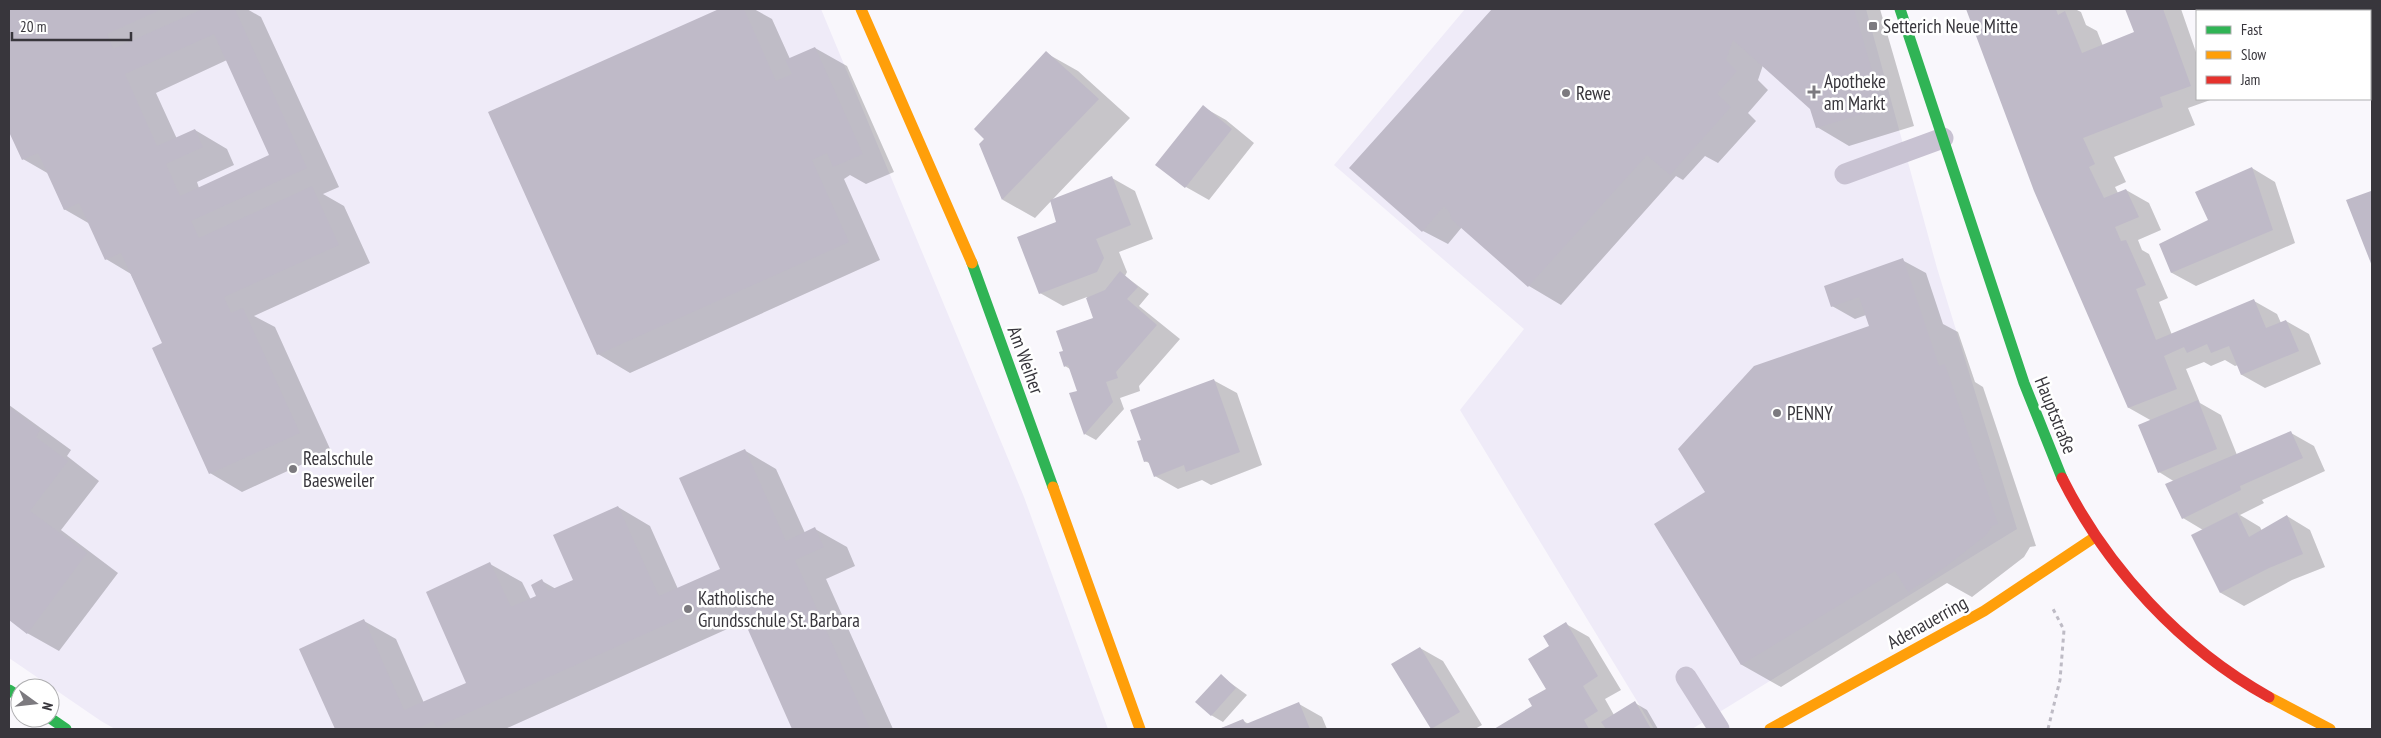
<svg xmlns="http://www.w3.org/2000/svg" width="2381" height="738" font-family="'PT Sans Narrow',sans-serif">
  <rect width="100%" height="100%" fill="#f9f7fc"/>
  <path fill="#efebf8" d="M9,9H821L1024,497L1108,729H115L101,721L9,658Z
    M1465,9H1866L1937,268L2017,529L1692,729H1654L1460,410L1524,329L1334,165Z"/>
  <path fill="#efe6fd" d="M2289,9H2372V61L2370,62V11H2284Z"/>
  <path fill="#0003" fill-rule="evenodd" d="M9,9H247L261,17L339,187L323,194L344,206L370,263L254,316L275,327L331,451L242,492L210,473L164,344L131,274L106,259L90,224L64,209L49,174L23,159L9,129ZM227,60L271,156L199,188L197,182L234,165L227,149L195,130L177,139L156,93Z
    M722,9H754L772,19L790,59L815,48L847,66L894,172L866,184L850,175L844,179L880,260L630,373L598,354L490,112Z
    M1494,9H1880L1914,126L1849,146L1817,127L1811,108L1763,65L1758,80L1768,90L1748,113L1756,121L1718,163L1705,156L1683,180L1676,176L1561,305L1529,286L1462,227L1448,244L1423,231L1351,168Z
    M1967,9H2075L2081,12L2086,25L2097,31L2103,46L2138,36L2127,9H2181L2197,55V99H2213L2188,108L2195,125L2114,157L2126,182L2115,187L2118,193L2126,190L2149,203L2161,230L2138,240L2142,250L2149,254L2168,298L2159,302L2172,335L2254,301L2277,314L2281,323L2286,321L2309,334L2321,364L2265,388L2242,375L2238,365L2235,366L2225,360L2211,366L2204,362L2186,369L2200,403L2221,415L2237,455L2291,433L2314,446L2325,471L2262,500L2264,503L2240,515L2260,527L2262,531L2287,516L2310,530L2325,567L2292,580L2244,606L2221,593L2203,530L2183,518L2175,482L2159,472L2152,421L2129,408L2035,191Z
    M1046,53L1078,71L1130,118L1035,218L1003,200L981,145Z
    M1203,107L1226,120L1254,143L1209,200L1186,187L1157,164Z
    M2252,168L2275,182L2295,243L2196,286L2172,273L2161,244L2209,221Z
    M1112,178L1135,191L1153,239L1119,252L1127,272L1125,276L1149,294L1139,306L1180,339L1139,386L1140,391L1120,398L1124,409L1096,440L1085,434L1080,394L1070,369L1065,366L1064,352L1096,318L1087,297L1063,306L1040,293L1058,223Z
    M2371,192L2372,193V263L2348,201Z
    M1902,260L1926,273L1943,324L1958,332L1975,382L1983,387L2036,546L2030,547L2024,557L1972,597L1947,583L1781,687L1742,665L1666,542L1707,492L1872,327L1866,315L1855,319L1832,306Z
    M1213,380L1237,393L1262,465L1211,485L1202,480L1178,489L1155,476L1151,464L1145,461L1143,441Z
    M9,405L71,450L67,456L99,481L61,530L118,573L59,651L27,633L9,618Z
    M744,450L776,469L805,533L815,529L847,547L855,566L826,579L893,729H794L745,621L505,729H336L301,649L364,621L396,639L424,703L468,683L490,564L522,582L531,600L538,597L542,581L556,589L574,580L618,507L650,526L678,589L722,569Z
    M1566,624L1589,637L1621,690L1605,699L1614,715L1635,703L1647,710L1658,729H1496L1534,706L1547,689L1551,647Z
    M1420,648L1443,661L1482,725L1475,729L1432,728Z
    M1221,676L1247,695L1223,722L1211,715Z
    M1299,704L1322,717L1327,729H1218L1243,721L1249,724Z"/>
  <path fill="#bfbac8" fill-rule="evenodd" d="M9,9H162L107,34L113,49L203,9H235L307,168L191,221L199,238L312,186L339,245L224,297L231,313L243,308L300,433L209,474L152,348L162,343L121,253L105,260L79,203L64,210L38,153L22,160L9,132ZM214,34L269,155L180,196L166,164L203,147L195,129L157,146L125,74Z
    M719,9H744L776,81L792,74L785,60L815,47L863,154L833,167L827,153L812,160L849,242L597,355L488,112Z
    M1492,9H1854L1883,108L1816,128L1810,109L1733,40L1726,60L1737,71L1717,94L1731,107L1670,175L1647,155L1528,287L1451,219L1450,213L1444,206L1422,232L1349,168Z
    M1966,9H2056L2058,15L2065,11L2082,53L2134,32L2125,9H2163L2191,86L2160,97L2163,107L2083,138L2095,164L2089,167L2104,198L2126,189L2139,217L2115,227L2121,241L2126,240L2146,285L2136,289L2156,340L2254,299L2266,328L2286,320L2299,351L2241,375L2229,346L2211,353L2207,344L2187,353L2184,347L2164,356L2177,389L2128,408L2034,191Z
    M1046,51L1099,99L1002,200L979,144L984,139L974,129Z
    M1203,105L1232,129L1185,188L1155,165Z
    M2252,167L2273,230L2171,273L2159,244L2208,220L2195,192Z
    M1112,176L1131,225L1096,239L1104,258L1097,272L1039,294L1017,237L1056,222L1050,200Z
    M2371,191L2372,193V266L2346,200Z
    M1903,258L1939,366L1945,364L1998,524L1992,526L1986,535L1948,565L1908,592L1895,571L1741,665L1654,524L1705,492L1678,449L1754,366L1869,326L1859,297L1831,307L1824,286Z
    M1120,271L1138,287L1127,299L1157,325L1116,372L1118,378L1106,382L1113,402L1084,435L1069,393L1077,391L1068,365L1064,367L1059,352L1063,351L1056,331L1093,318L1086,298L1105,290Z
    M1214,379L1240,452L1186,472L1184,465L1154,477L1148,461L1144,462L1137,441L1141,440L1130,410Z
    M2198,400L2217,449L2158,473L2138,425Z
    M9,407L40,430L36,437L68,461L30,511L87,553L27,634L9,620Z
    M2291,431L2303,458L2240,486L2241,490L2182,519L2165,484Z
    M745,449L786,541L815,527L824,547L795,560L870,729H792L730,589L709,598L712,604L437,727L433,721L417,729H335L299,649L364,619L404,710L466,683L426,592L490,562L511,607L536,596L531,585L542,579L548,591L573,580L553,535L618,506L659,596L720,569L679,478Z
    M2237,512L2249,537L2287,515L2303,554L2269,568L2220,593L2191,535Z
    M1566,622L1598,676L1583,686L1598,711L1584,720L1589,729H1494L1532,706L1528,699L1546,689L1528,659L1549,646L1543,636Z
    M1420,647L1460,712L1431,729L1391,664Z
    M1221,674L1236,688L1211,716L1195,702Z
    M1635,701L1651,729H1606L1601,722Z
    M1299,702L1310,729H1219L1243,719L1246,724Z"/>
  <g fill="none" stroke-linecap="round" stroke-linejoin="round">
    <path stroke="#bebbc5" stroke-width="3" stroke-dasharray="4 4" stroke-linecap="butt" d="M2048,729L2060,680L2064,630L2052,607"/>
    <path stroke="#c8c2d2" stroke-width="21" d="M1845,174L1943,138
      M1686,677L1719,729"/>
    <path stroke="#30b455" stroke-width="11" d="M1900,9L2024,383L2062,478
      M972,263L1053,487
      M9,690L20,697
      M50,718L66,729"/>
    <path stroke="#ff9f0a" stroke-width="11" d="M861,9L972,263
      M1053,487L1140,729
      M2269,697L2330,729
      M1770,729L1984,611L2095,537"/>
    <path stroke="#e5322d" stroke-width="11" d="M2062,478C2107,568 2181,648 2269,697"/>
  </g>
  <g fill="#7c7a7f" stroke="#fff" stroke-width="2">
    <rect x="1868" y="21" width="10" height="10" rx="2.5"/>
    <path d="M1811.5 84.5h5v5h5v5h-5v5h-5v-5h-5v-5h5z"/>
    <circle cx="1566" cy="93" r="5"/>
    <circle cx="1777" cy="413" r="5"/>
    <circle cx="293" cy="469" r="5"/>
    <circle cx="688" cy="609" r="5"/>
  </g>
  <g text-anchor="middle" stroke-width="5" stroke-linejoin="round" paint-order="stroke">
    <g font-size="19" fill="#38363c" stroke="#fff" text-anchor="start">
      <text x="1883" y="33">Setterich Neue Mitte</text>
      <text x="1824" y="88">Apotheke<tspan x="1824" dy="22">am Markt</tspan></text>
      <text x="1576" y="100">Rewe</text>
      <text x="1787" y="420">PENNY</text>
      <text x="303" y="465">Realschule<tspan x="303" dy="22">Baesweiler</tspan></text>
      <text x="698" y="605">Katholische<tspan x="698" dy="22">Grundsschule St. Barbara</tspan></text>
    </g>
    <g font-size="19" fill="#38363c" stroke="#fff">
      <text transform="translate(1026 360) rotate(70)" y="7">Am Weiher</text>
      <text transform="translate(2056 415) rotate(68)" y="7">Hauptstraße</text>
      <text transform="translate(1927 622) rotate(-29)" y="7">Adenauerring</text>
    </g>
  </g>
  <rect width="2381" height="738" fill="none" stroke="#38363c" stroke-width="20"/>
  <rect x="2196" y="10" width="175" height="90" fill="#ffffff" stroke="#afafb1"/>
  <rect x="2206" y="26" width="25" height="8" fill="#30b455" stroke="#afafb1"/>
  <text x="2241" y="35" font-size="15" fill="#38363c">Fast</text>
  <rect x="2206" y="51" width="25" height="8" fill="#ff9f0a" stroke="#afafb1"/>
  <text x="2241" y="60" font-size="15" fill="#38363c">Slow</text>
  <rect x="2206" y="76" width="25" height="8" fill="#e5322d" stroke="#afafb1"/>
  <text x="2241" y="85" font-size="15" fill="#38363c">Jam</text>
  <g transform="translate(35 703) rotate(105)"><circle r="24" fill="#ffffff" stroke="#afafb1"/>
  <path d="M0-4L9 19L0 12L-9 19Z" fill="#7c7a7f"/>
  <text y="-8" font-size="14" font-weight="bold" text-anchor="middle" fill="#38363c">N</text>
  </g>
  <path d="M12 32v8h119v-8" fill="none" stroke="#38363c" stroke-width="2.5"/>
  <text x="20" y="32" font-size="15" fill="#38363c" stroke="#ffffff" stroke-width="4" paint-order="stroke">20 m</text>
</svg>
